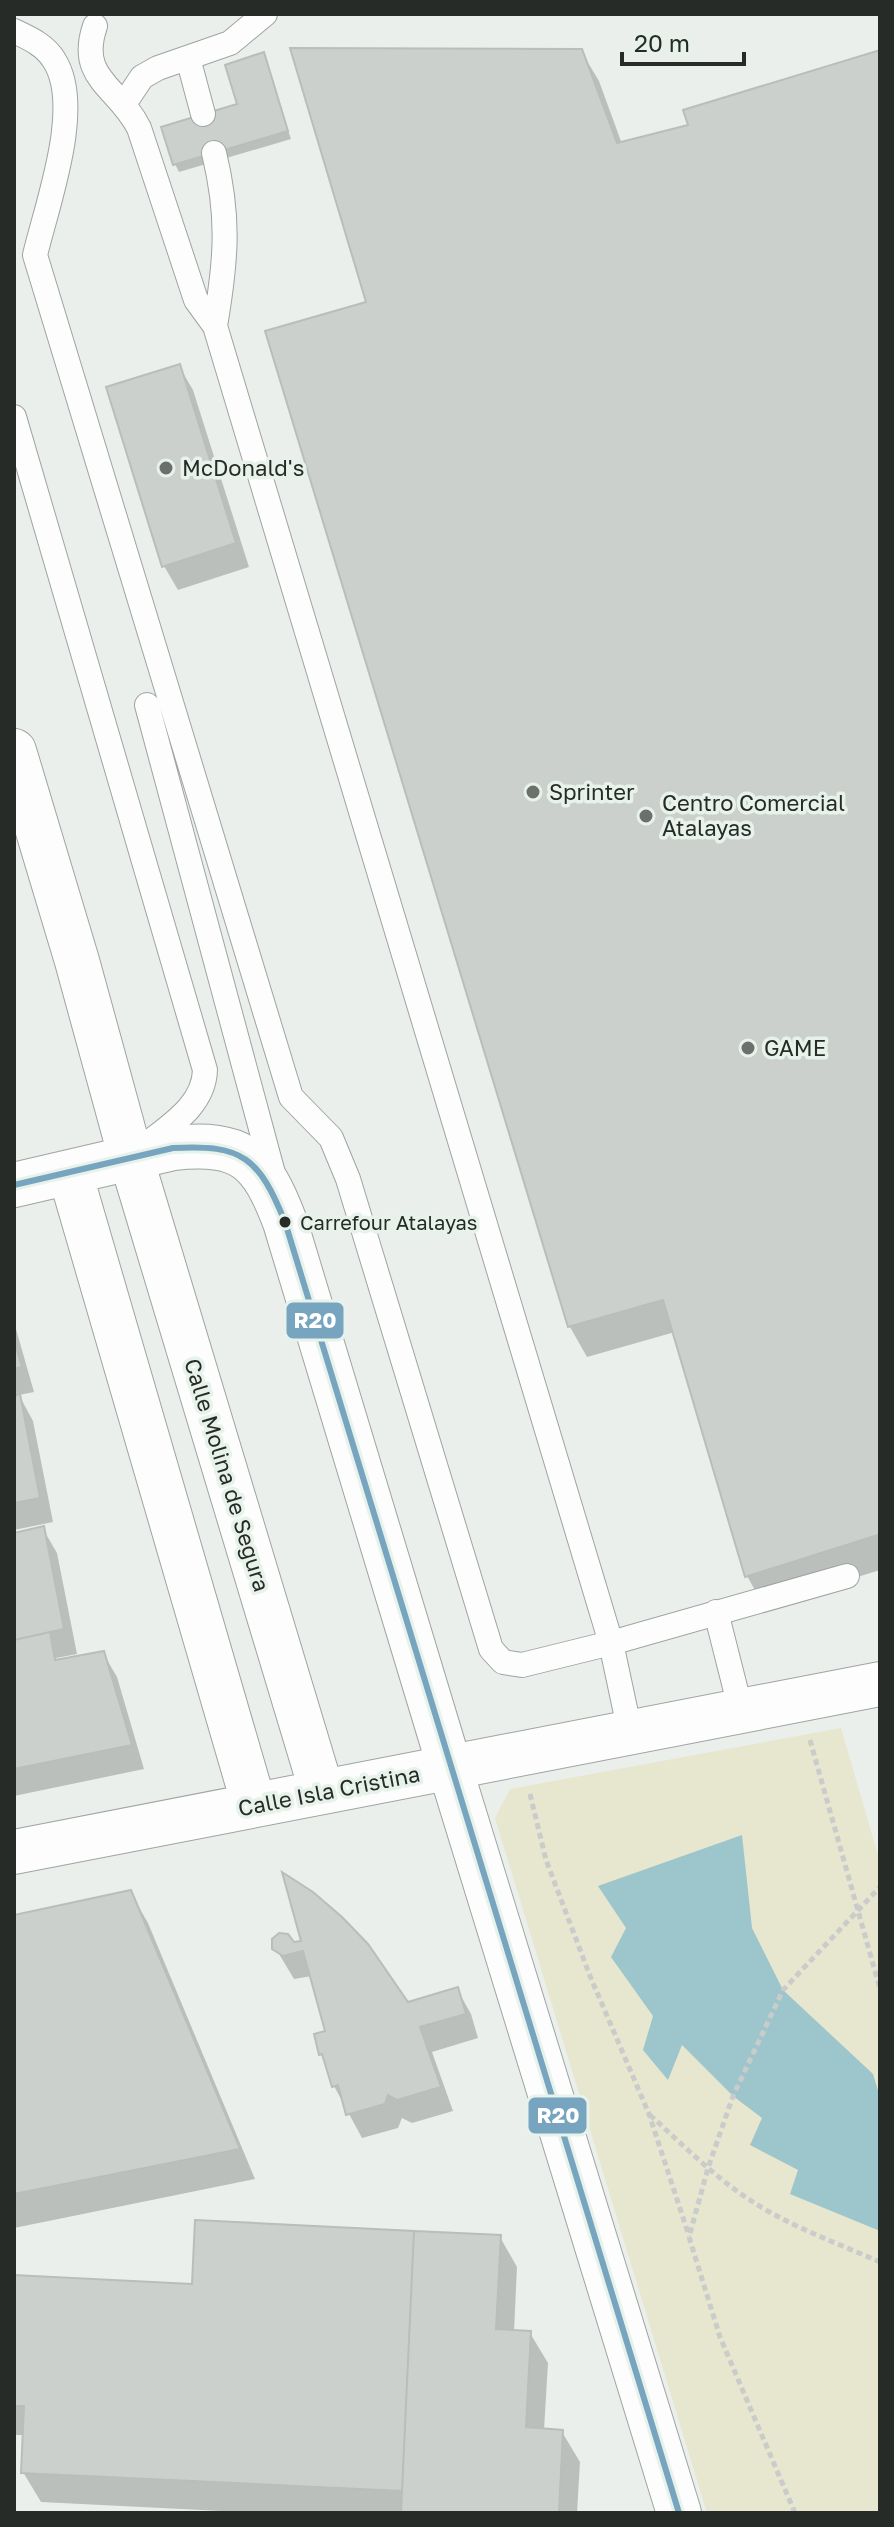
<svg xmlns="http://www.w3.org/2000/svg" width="894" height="2527" font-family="'Golos Text',sans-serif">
  <rect width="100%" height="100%" fill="#eaefec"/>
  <path fill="#e7e6ce" d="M841,1728L880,1862V2513H707L495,1818L510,1789Z"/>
  <path fill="#9cc5cc" d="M742,1835L752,1928L783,1990L873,2074L880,2097V2231L790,2194L798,2170L750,2145L762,2118L733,2096L682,2045L668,2080L643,2050L653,2016L611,1957L626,1928L598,1886Z"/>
  <path fill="#0003" d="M581,51L599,81L622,144L691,126L880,52V1570L764,1606L747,1576L675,1332L587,1357L570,1327L268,333L368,304Z
    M263,55L291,139L179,172L175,164L240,105Z
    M179,366L193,390L249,567L178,590L164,566Z
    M14,1322L34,1392L19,1395L33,1421L53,1522L14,1530Z
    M43,1529L57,1553L77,1654L56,1658V1662L103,1653L117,1677L144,1769L14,1796V1535Z
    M130,1892L148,1923L255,2179L14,2228V1917Z
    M273,1944H293L407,2005L457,1989L471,2014L478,2038L432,2052L453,2111L412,2123L402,2118L398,2128L362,2138L334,2086L321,2054L327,2032L312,1976L294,1979Z
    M197,2222L500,2237L517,2267L514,2332L530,2333L548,2363L544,2430L562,2432L580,2462L577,2513H259L41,2502L23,2472L25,2435H14V2277L194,2286Z"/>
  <path fill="#ccd0cc" stroke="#babdb9" stroke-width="2" d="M290,48L582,49L617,143L688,125L683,110L880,50V1540L878,1535L745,1577L663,1300L568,1327L265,331L366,302Z
    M264,52L288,131L173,165L161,127L237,104L225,65Z
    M180,364L236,543L162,567L106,387Z
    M14,1340L22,1367L14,1369Z
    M20,1394L40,1498L14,1503V1396Z
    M44,1526L64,1629L14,1640V1533Z
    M50,1632L55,1660L104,1651L132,1745L14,1769V1640Z
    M282,1872L313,1892L342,1917L368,1944L408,2002L458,1987L466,2014L420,2027L441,2087L397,2100L388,2095L385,2104L346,2115L338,2085L332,2087L322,2054L319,2055L314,2034L325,2031L303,1951L283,1956L272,1949V1939L279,1933L288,1934L294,1942L301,1941Z
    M131,1890L240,2149L14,2194V1915Z
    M195,2220L414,2231L402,2491L21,2473L24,2406H14V2275L192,2284Z
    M414,2231L501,2235L496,2329L531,2331L526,2427L563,2430L559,2513H401Z"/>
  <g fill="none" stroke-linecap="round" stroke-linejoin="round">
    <defs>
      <path id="service" d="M95,26C77,79 118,86 139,128L196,300L215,326L611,1643L630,1732
        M14,31C29,38 45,45 54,60C84,106 47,204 35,255L291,1097L331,1138L348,1179L491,1649L503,1662L522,1665L611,1643L847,1576
        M188,58L203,114
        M124,104L142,77L158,68L230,43L265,14
        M214,153C230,218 226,261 215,326
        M14,417L205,1070C204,1107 167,1127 142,1148
        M147,705L274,1177
        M716,1612L741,1711"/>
      <path id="minor" d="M14,751L77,961L131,1158L322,1792
        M70,1173L254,1805
        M14,1185L173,1148C243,1141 261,1159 285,1222L450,1768L679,2513
        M14,1852L880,1684"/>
    </defs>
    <use href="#service" stroke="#9fa4a1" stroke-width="26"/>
    <use href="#minor" stroke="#9fa4a1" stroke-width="46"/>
    <path stroke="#c9ccca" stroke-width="5" stroke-dasharray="6 4" stroke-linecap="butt" d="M810,1740L880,1989
      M530,1794L546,1860L590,1976L649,2114L689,2236
      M650,2115C682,2144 713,2176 750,2200C789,2226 837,2243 880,2262
      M795,2513L720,2337L689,2237L708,2168L733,2096L783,1990L880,1887"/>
    <use href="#service" stroke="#fcfdfc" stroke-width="24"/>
    <use href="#minor" stroke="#fcfdfc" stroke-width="44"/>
    <defs>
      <path id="bus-1" d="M14,1185L173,1148C243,1144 259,1158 285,1222L679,2513"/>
    </defs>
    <use href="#bus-1" stroke="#e7f2eb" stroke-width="12"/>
    <use href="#bus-1" stroke="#77a4be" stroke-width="6"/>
  </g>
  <g fill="#6b706d" stroke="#e7f2eb" stroke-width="3">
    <circle cx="166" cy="468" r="8"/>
    <circle cx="533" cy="792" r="8"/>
    <circle cx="646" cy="816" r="8"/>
    <circle cx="748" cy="1048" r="8"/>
  </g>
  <circle fill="#262b28" stroke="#e7f2eb" stroke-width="3" cx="285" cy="1222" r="7"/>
  <g text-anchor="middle" stroke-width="7" stroke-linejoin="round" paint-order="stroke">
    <g font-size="20" fill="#262b28" stroke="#e7f2eb" text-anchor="start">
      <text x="300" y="1230">Carrefour Atalayas</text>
    </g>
    <g font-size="22" fill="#262b28" stroke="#e7f2eb" text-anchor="start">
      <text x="182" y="476">McDonald's</text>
      <text x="549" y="800">Sprinter</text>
      <text x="662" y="811">Centro Comercial<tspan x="662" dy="25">Atalayas</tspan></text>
      <text x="764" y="1056">GAME</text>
    </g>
    <g font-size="22" fill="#262b28" stroke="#e7f2eb">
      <text transform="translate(227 1475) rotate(73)" y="8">Calle Molina de Segura</text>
      <text transform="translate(329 1791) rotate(-11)" y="8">Calle Isla Cristina</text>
    </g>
  </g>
  <g stroke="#e7f2eb" stroke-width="3">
    <rect x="285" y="1301" width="60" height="39" rx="8" fill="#77a4be"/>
    <rect x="527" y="2096" width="61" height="39" rx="8" fill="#77a4be"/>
  </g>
  <g font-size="22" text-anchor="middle" font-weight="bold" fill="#fff">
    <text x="315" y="1328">R20</text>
    <text x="558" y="2123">R20</text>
  </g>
  <rect width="894" height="2527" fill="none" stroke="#262b28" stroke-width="32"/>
  <path d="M622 52v12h122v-12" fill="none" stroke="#262b28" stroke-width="4"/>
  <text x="634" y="52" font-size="24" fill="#262b28" stroke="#e7f2eb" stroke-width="6" paint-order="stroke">20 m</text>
</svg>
